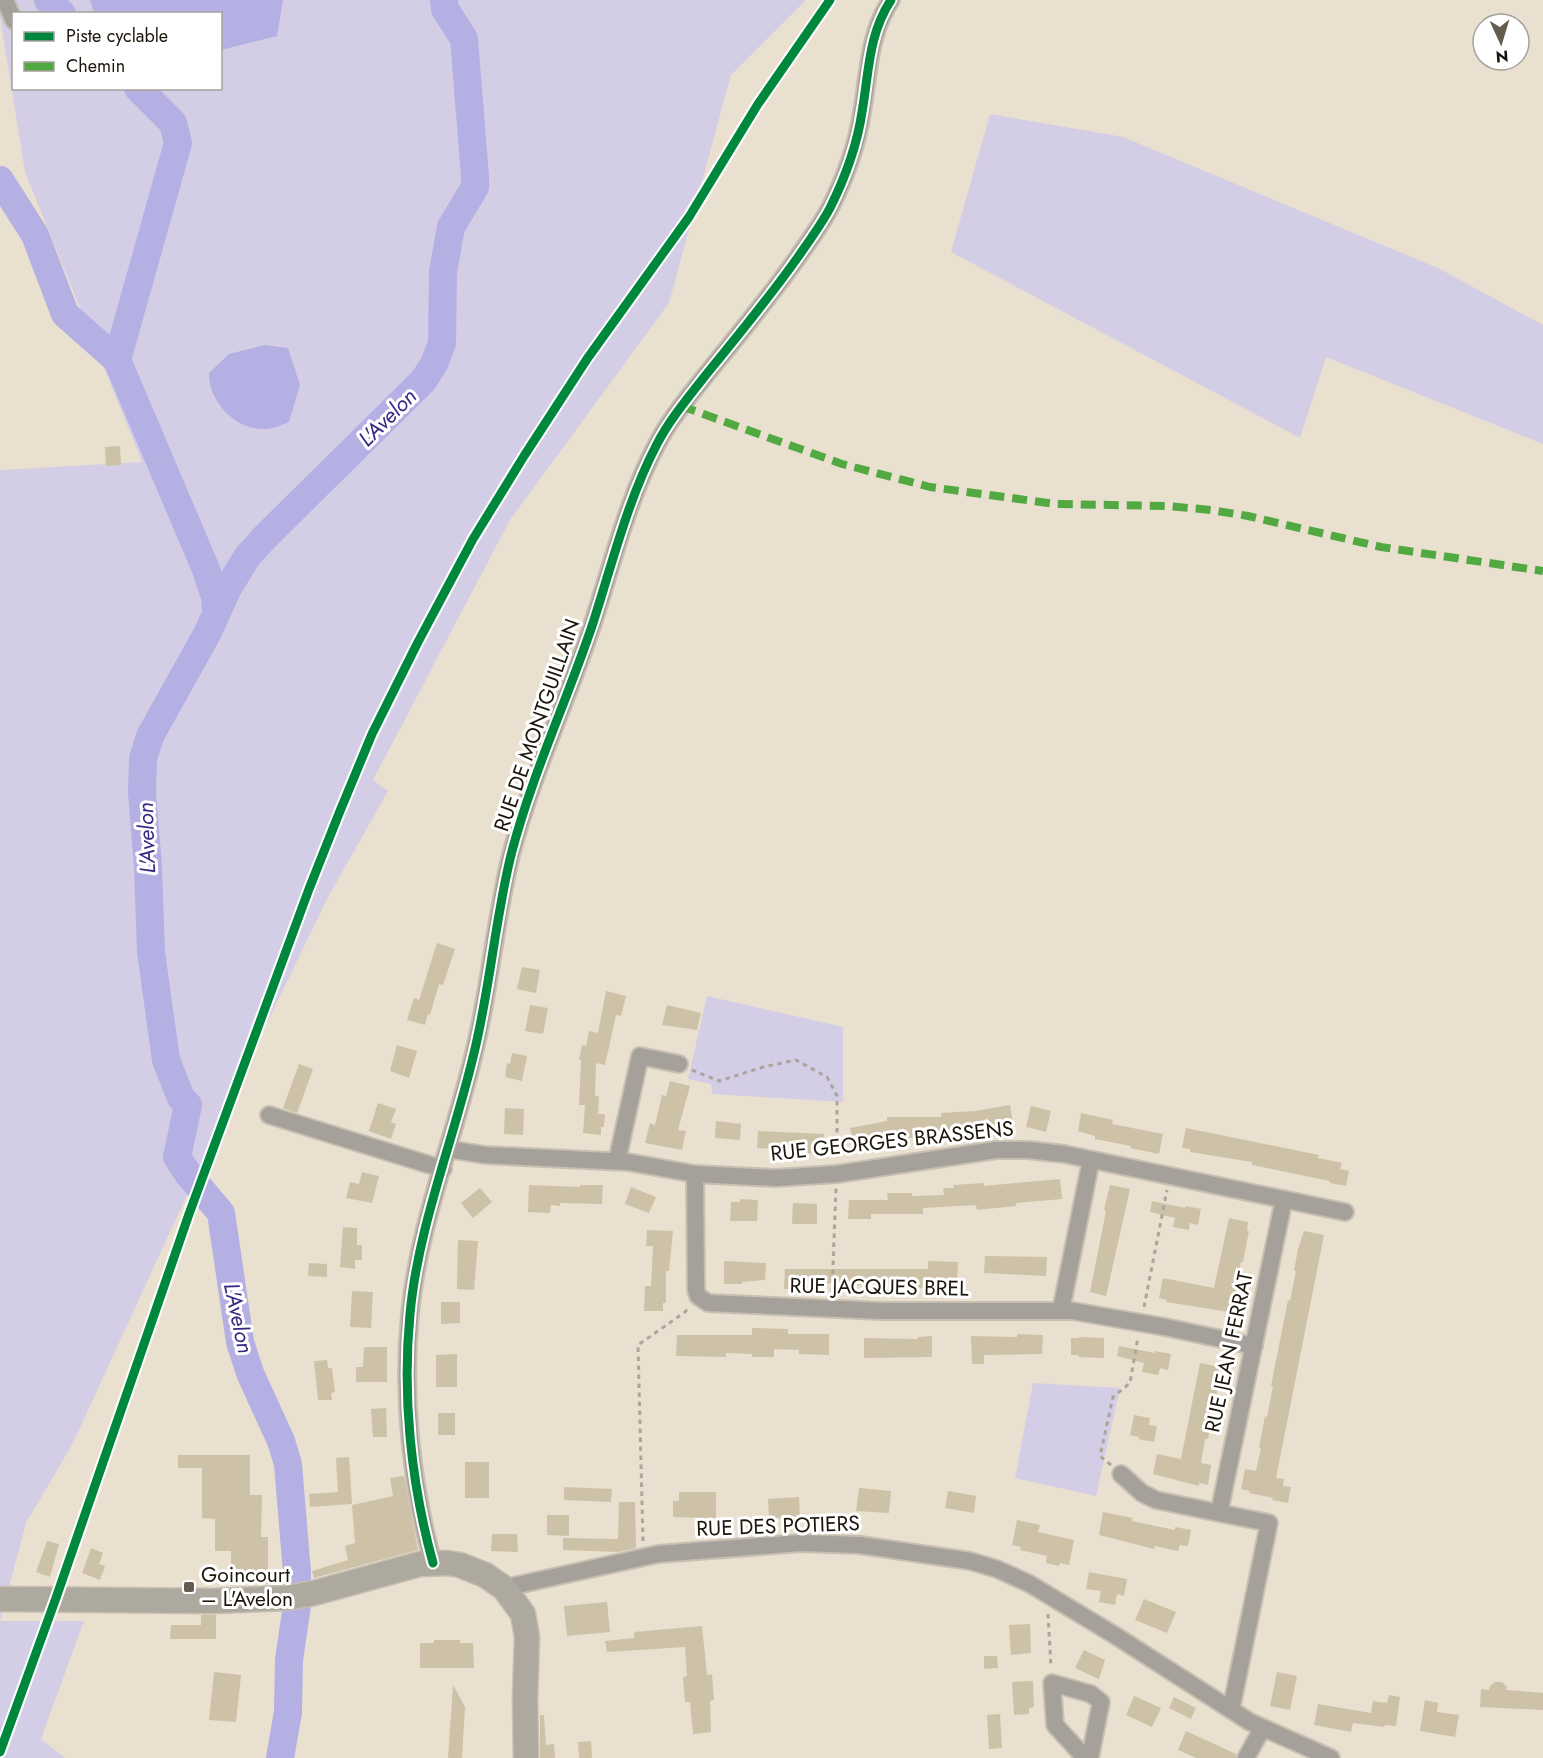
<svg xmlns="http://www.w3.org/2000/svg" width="1543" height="1758" font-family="Jost,sans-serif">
  <rect width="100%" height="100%" fill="#eae0cf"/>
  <path fill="#d3cee6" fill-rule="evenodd" d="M0,0H806L731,75L669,303L510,520L373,780L388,791L327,899L250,1058L73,1443L26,1523L0,1621H84L41,1739L65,1758H0V470L142,462L25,172L0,17ZM14,14H220V88H14Z
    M990,114L1123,137L1438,268L1543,325V444L1326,357L1300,438L951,252Z
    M707,996L843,1027V1102L712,1094L711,1084L688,1079Z
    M1033,1383L1120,1388L1096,1496L1015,1478Z"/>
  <path fill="#b4b0e3" d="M90,0H283L277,36L221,50L220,14L94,13Z
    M265,345L288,348L300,385L289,422C282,425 273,429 266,429C237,431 208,402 209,373L229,354Z"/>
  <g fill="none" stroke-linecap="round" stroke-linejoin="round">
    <path stroke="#b4b0e3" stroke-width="28" d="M48,0L62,14
      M138,88L173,123L178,143L117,360L205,567L215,597L216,614
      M0,180L35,235L65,314L117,360
      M280,1758L288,1712L289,1660L297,1605V1573L288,1464L281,1441L250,1373L240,1342L221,1213L188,1174L177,1157L188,1105L181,1098L166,1060L151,952L148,867L142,793L143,759L150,736L207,634L228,588L247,557L265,537L423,381L434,364L442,343L443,272L451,227L475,187V176L464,39L445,9L444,0"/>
  </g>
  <path fill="#cdc1a8" d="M120,446L121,465L106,466L105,447Z
    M437,943L455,949L443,985L439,984L430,1015L428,1014L425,1025L407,1020L414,998L419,1000Z
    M522,967L540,970L536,993L517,989Z
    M606,991L626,996L621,1016L616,1015L605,1065L596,1063L595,1096H599L598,1114H605L604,1127H601V1135L583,1133L585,1105H579L581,1060H579L582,1045L586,1046L589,1031L598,1033Z
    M530,1005L548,1008L543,1034L525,1031Z
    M667,1005L701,1013L697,1030L662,1025Z
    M397,1045L417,1051L409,1078L390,1071Z
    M512,1053L527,1056L522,1081L505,1077L507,1063L510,1064Z
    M299,1064L313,1069L297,1113L283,1108Z
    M670,1081L690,1086L678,1130L686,1131L682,1150L645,1143L650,1123L655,1125L662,1095L666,1096Z
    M378,1103L396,1109L391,1122L396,1124L391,1139L369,1131Z
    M1010,1105L1013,1123L997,1127L964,1130V1131L957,1132V1135L923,1136V1138L876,1137L877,1141L866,1143L867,1145L854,1148L850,1128L887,1121V1117H941V1113L975,1111Z
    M1031,1106L1051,1111L1046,1132L1026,1127Z
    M505,1108L524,1109L523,1135L504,1134Z
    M1081,1113L1113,1120L1112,1124L1163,1134L1159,1154L1130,1148L1131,1146L1095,1139V1136L1078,1131Z
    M716,1121L741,1124L740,1140L715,1138Z
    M1186,1128L1319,1155L1318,1158L1342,1163L1340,1169L1349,1171L1346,1186L1330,1183V1181L1252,1165V1162L1190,1152V1149L1182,1148Z
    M758,1131L824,1134L823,1154L800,1153V1150L757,1148Z
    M362,1172L379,1176L372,1203L346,1198L350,1182L359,1184Z
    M1060,1179L1062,1199L1016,1203V1206L977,1210L976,1205L923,1208V1214H871V1219H848L849,1200H888L887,1193H912V1196L944,1195L943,1188H954L953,1185L984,1183V1186Z
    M529,1185L580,1187V1185H603L602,1204L560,1203V1206L551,1205L550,1213L528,1212Z
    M1110,1185L1130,1189L1106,1296L1090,1292L1106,1211L1104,1210Z
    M631,1187L656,1197L649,1213L625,1204Z
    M480,1188L492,1202L473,1218L461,1203Z
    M740,1199L758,1200L757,1221H730L731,1202H740Z
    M1152,1201L1185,1208L1186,1206L1201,1209L1198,1225L1190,1223L1189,1230L1173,1227L1175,1218L1150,1212Z
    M793,1203L817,1204V1224H792Z
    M1229,1218L1248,1222L1247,1231H1249L1243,1262H1241L1235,1289L1246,1291L1242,1314L1166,1302L1167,1300L1159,1298L1163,1278L1214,1288Z
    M343,1227L357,1228V1245H362V1260H355V1269L340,1267Z
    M647,1230L673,1231L669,1271H666V1303H663V1311H644L645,1286H651L653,1246H646Z
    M1304,1231L1324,1235L1276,1478L1284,1479L1283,1486L1291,1487L1288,1503L1272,1500L1273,1498L1249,1493L1250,1491L1241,1489L1245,1469L1256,1471L1261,1448L1259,1447L1265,1416L1267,1417L1273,1386H1271L1288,1300L1290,1301L1296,1271H1294L1298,1249Z
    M458,1240L478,1241L474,1290L457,1289Z
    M985,1256L1047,1257L1046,1276L984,1273Z
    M724,1261L766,1263L765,1280L742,1282V1284H724Z
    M928,1261L958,1262L957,1283H938L937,1288H908L821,1283L820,1290L784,1289L785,1269H928Z
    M309,1263L327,1264V1277L308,1276Z
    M352,1291L373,1292L371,1328L350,1327Z
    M441,1302H460V1323L441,1324Z
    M752,1328L788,1329V1334H829V1355L799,1354V1350L774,1349V1357H752V1354L726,1353V1357L676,1356L677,1335H752Z
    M1017,1334L1043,1335L1042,1354L984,1355V1364H972L971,1336L1017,1337Z
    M932,1336V1357L864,1358V1338L918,1339V1337Z
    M1079,1337L1104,1338V1358L1079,1357L1078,1355H1071V1338H1079Z
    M1119,1346L1155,1353V1351L1171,1354L1168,1370L1160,1368L1158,1375L1142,1372L1144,1363L1117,1356Z
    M364,1347H387V1382H356V1367H363Z
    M457,1354V1387H436V1355Z
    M327,1360L328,1368H332L335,1392L331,1393L332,1400H318L314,1361Z
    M1200,1363L1220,1367L1218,1376H1220L1208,1439H1205L1201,1463L1211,1465L1208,1485L1199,1483V1486L1153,1474L1157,1454L1181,1459Z
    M386,1408L387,1437H373L371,1409Z
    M438,1413H455V1435H438Z
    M1134,1415L1150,1418L1149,1425L1157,1426L1154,1442L1138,1439L1139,1437L1130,1435Z
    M178,1455H250V1495H262L261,1537H268V1584L231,1583V1551H215V1519L202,1518V1468H178Z
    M349,1457L352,1504L310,1507L309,1494L338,1492L336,1458Z
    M465,1462H489V1498H465Z
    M404,1476L418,1550L314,1578L312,1571L348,1560L345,1546L355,1543L352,1505L393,1496L390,1478Z
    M564,1487L612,1489L611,1502L564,1500Z
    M859,1488L891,1491L889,1513L856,1511Z
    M948,1491L976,1496L974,1513L945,1508Z
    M679,1492H716V1518L673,1517V1501H679Z
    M799,1497L800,1517L769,1519L768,1499Z
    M619,1502H635L636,1548L618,1552L563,1550V1538L618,1539Z
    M1103,1512L1133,1518L1132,1521L1175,1530V1527L1191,1530L1188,1546L1180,1545L1178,1551L1155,1546L1154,1549L1099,1535Z
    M547,1515H569V1536L547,1535Z
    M1017,1520L1040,1525L1038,1532L1074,1540L1069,1565L1060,1563L1059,1566L1046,1563L1047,1556L1020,1550L1021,1547L1012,1545Z
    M492,1534H517L518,1552L491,1551Z
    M47,1541L59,1544L50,1577L36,1572Z
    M91,1548L103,1553L99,1564L105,1566L100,1580L82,1573Z
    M1089,1572L1127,1579L1124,1596L1117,1594L1115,1605L1099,1602L1101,1591L1086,1589Z
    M1144,1599L1176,1612L1167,1633L1135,1620Z
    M607,1602L610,1632L567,1636L564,1606Z
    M201,1615H216V1639H170L171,1625H201Z
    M1030,1624L1031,1653L1011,1655L1009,1625Z
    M702,1626L707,1675L712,1674L714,1700L710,1701L711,1732L693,1734L690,1702H685L683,1677L687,1676L685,1647L607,1652L605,1641L634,1638V1632Z
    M434,1640H460V1643H473L474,1668H420V1643H434Z
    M1084,1650L1105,1660L1099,1679L1075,1668Z
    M984,1656H997L998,1668L984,1669Z
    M214,1672L241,1675L236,1722L209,1720Z
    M1277,1672L1297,1676L1290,1710L1270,1706Z
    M1033,1681L1034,1707L1029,1708V1714L1014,1715L1012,1682Z
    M1495,1682H1502L1507,1687L1506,1690L1543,1693V1710L1480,1707L1481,1689L1489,1690L1490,1686Z
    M453,1685L465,1707L462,1758H448Z
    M1389,1695L1400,1697L1396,1726L1385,1725L1384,1727L1353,1723L1351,1732L1314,1725L1318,1704L1371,1713L1373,1701L1387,1703Z
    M1134,1696L1161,1708L1152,1727L1126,1715Z
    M1174,1697L1196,1708L1191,1719L1169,1708Z
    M1425,1700L1438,1703L1437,1712L1459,1715L1455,1737L1420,1731Z
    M1000,1714L1002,1748L989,1749L987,1715Z
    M540,1715H544L546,1745L554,1744L555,1758H540Z
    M1186,1731L1236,1754V1758H1196L1178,1750Z
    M591,1741L592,1758H579L578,1742Z"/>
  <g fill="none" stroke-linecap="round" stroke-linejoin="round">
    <defs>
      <path id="street" d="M5,0L14,21
        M269,1115L443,1169
        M448,1149L485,1155L628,1162L695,1174L775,1178L837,1174L996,1150H1028L1064,1154L1345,1212
        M617,1161L640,1056L679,1064
        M695,1174L696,1290L698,1296L708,1303L882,1311H1073L1165,1327L1254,1346
        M1061,1310L1091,1160
        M1121,1474L1142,1493L1156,1500L1269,1523L1231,1710
        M1219,1513L1284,1199
        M433,1563C411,1483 402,1396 410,1314C418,1226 454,1139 474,1053C490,988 495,920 511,855C531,777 566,703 592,626C612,565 627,501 657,444C670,419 688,398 705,376C737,337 769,298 798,257C809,241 821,225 830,208C845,178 857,146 862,112C869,73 868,35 891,0
        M504,1588L658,1554L801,1543L860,1545L970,1561L997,1569L1030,1584L1116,1636L1250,1722L1331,1758
        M1085,1758L1055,1725L1052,1683L1091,1694L1101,1702L1090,1758
        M1246,1758L1262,1729"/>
      <path id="secondary" d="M0,1599L212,1601L287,1598L314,1593L420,1564L447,1563L460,1565L485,1575L504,1588L523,1614L527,1637L525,1698L526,1758"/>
    </defs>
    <use href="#street" stroke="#c6bfb2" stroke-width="20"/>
    <use href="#secondary" stroke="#c6bfb2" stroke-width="27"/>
    <path stroke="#aaa59d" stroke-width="3" stroke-dasharray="4.5 4.5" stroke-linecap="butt" d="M692,1070L719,1081L763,1067L796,1060L827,1077L837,1096V1157
      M832,1292L836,1188
      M1144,1307L1167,1190
      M1111,1465L1100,1456L1113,1397L1130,1383L1138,1337
      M643,1541L638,1345L685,1312L689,1307
      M1048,1614L1051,1667"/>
    <use href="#street" stroke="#a5a099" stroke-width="16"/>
    <use href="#secondary" stroke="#aea99e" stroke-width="24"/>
    <path stroke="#52a941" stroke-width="8" stroke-dasharray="15 8" stroke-linecap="butt" d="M681,406L842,464L930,487L1056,504L1167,506L1211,510L1248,516L1381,547L1543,571"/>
    <defs>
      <path id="cycleway" d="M433,1563C411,1483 402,1396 410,1314C418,1226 454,1139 474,1053C490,988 495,920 511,855C531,777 566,703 592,626C612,565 627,501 657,444C670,419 688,398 705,376C737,337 769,298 798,257C809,241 821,225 830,208C845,178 857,146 862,112C869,73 868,35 891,0
        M0,1752L56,1598L189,1214L309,889L340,811L372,734L418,642L473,539L524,456L587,359L689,217L758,104L830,0"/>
    </defs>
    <use href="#cycleway" stroke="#fff" stroke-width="13"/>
    <use href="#cycleway" stroke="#00873e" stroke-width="9"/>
  </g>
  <rect fill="#635c4f" stroke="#fff" stroke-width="2" x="183" y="1581" width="12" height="12" rx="3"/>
  <g text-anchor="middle" stroke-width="6" stroke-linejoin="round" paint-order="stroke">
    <g font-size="21" fill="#1b150a" stroke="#fff">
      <text transform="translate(537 725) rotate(-71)" y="7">RUE DE MONTGUILLAIN</text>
      <text transform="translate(892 1141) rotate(-6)" y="7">RUE GEORGES BRASSENS</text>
      <text transform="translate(879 1287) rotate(1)" y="7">RUE JACQUES BREL</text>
      <text transform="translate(1229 1352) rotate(-78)" y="7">RUE JEAN FERRAT</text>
      <text transform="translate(778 1526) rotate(-2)" y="7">RUE DES POTIERS</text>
    </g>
    <g font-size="21" fill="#1b150a" stroke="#fff" text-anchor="start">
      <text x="201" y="1582">Goincourt<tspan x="201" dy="24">– L'Avelon</tspan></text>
    </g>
    <g font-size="22" font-style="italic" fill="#382a84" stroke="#fff">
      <text transform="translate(387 417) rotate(-45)" y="8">L'Avelon</text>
      <text transform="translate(146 838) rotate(-92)" y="8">L'Avelon</text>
      <text transform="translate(239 1318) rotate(78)" y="8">L'Avelon</text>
    </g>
  </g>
  <rect x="12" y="12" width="210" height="78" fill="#ffffff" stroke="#a4a19d" stroke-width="1.5"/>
  <rect x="24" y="32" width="30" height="9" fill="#00873e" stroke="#a4a19d" stroke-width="1.5"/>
  <text x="66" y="42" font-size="18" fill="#1b150a">Piste cyclable</text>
  <rect x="24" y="62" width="30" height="9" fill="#52a941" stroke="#a4a19d" stroke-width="1.5"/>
  <text x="66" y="72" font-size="18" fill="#1b150a">Chemin</text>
  <g transform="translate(1501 42) rotate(176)"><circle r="28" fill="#ffffff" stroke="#a4a19d" stroke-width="1.5"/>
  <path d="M0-4.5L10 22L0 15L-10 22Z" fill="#635c4f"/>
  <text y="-9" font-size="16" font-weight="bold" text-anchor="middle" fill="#1b150a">N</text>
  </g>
</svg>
